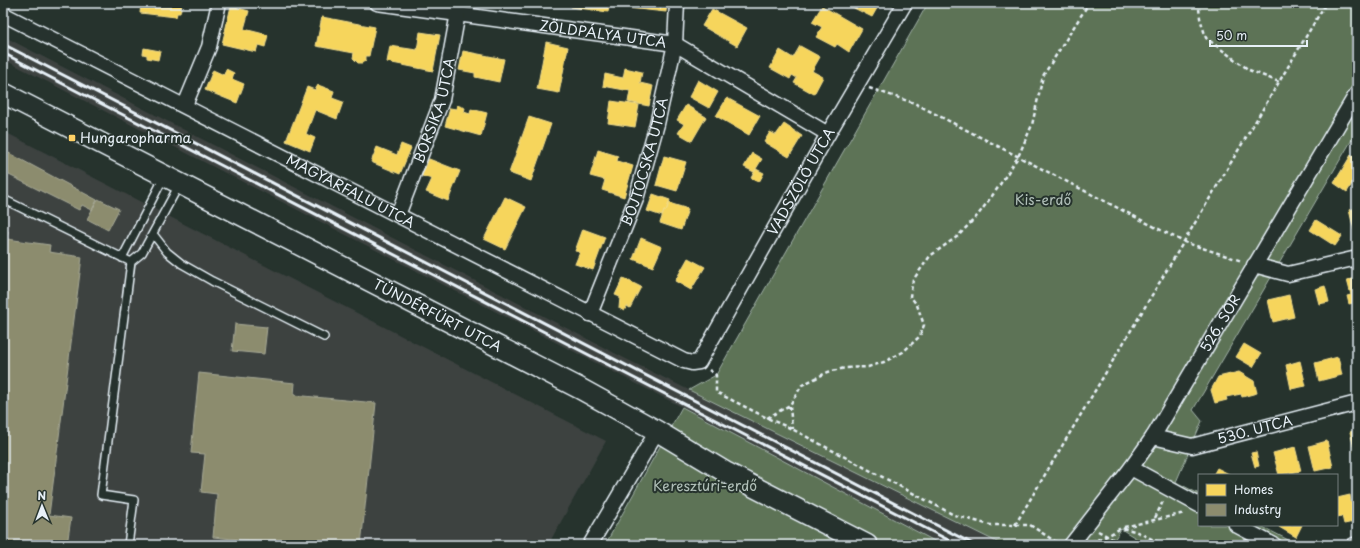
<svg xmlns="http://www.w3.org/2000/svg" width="1360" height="548" font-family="'Playpen Sans',sans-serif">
  <rect width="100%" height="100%" fill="#26332d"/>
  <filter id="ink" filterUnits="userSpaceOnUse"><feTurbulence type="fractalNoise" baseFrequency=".025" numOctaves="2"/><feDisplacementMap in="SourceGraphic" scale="8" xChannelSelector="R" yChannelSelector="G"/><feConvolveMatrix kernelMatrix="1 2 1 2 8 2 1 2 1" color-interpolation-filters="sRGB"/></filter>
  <g filter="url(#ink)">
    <path fill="#3c4240" d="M3,36L626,359L1003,545H942L682,407L3,59Z
      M3,131L606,441L548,545H3Z"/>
    <path fill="#5d7357" stroke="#a2b2a8" d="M928,3H1357V131L1193,410L1202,421L1176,482L1199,494V525H1259L1298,545H1147L1121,529L1111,545H1003L689,390L716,375Z
      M682,407L942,545H605Z"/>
    <path fill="#f6d55c" stroke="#f2dd8b" d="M141,3L182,4L180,13H177L176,17L140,13Z
      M572,3H610L608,12L571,7Z
      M628,3H667L666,12L628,8Z
      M852,3H880L872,17L850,6Z
      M231,6L249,11L244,29L268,35L265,47L258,45L256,52L222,44Z
      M822,6L862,29L849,52L837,44L835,47L816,37L822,27L812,22Z
      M712,9L747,28L737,46L702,26Z
      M322,17L375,27L369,56H366V60L362,63H358L353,58L354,53L316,46Z
      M420,32L440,35L433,71L387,62L390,46L417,50Z
      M546,42L568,47L559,93L537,89Z
      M800,46L820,57L812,71L823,77L814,94L794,83L797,78L792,75L790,79L770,68L780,50L793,58Z
      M144,48L160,51L158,60L147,58V55L143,54Z
      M463,51L504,59L499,82L475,77V73L459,70Z
      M625,68L642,72L640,83L653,86L649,106L628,102L630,91L603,86L605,74L623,78Z
      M226,69L234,73L232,79L244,84L237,103L205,90L213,70L224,75Z
      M698,80L718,92L709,108L689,97Z
      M318,85L334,91L332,98L343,102L337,119L315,110L306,134L315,138L310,151L286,141L307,87L315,90Z
      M727,98L760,116L749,135L716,116Z
      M611,101L639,105L635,127L608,123Z
      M457,105L465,108L464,112L470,114L471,109L487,113L481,136L445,126L450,108L456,109Z
      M686,105L706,117L692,141L678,133L684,124L677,120Z
      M529,117L551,124L531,181L509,173Z
      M784,124L802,136L789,157L764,142L770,132L776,135Z
      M401,144L411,148L400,174L371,162L377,147L397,155Z
      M598,150L618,156L617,161L633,166L624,197L602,190L605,180L590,176Z
      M752,153L762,159L754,172L744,167Z
      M1351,155L1357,159V176L1347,192L1334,183Z
      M664,156L686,162L677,191L656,185Z
      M429,159L460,171L448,201L426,192L432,179L422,176Z
      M756,169L764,173L759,182L751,178Z
      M653,194L670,200L666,211H664L662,216L647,211Z
      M505,197L526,207L505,249L484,239Z
      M669,203L688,209L681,230L660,223L664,211H666Z
      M1357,208V229L1354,230L1349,210Z
      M1316,220L1342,236L1335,246L1310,230Z
      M583,229L605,237L593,270L575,264L580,252L575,251Z
      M641,238L662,247L653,267L633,259Z
      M688,258L705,267L691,290L675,281Z
      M623,278L641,287L630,308L627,306L624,311L619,308L620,297L615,295Z
      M1357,278V302L1349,304L1347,296L1351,295L1347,280Z
      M1325,286L1329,302L1319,304L1315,289Z
      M1289,295L1294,317L1273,322L1268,300Z
      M1244,344L1261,354L1253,367L1236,357Z
      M1338,357L1342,375L1319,381L1315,363Z
      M1300,361L1306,386L1291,389L1286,365Z
      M1239,372L1254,381L1257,393L1242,397L1241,394L1226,397L1227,400L1215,403L1211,390L1218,377Z
      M1357,430V451L1355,452L1350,432Z
      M1327,441L1333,467L1315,471L1309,446Z
      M1295,447L1301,471L1279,475L1273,453Z
      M1256,452L1259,466L1255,467L1251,453Z
      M1217,468L1231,475H1213Z
      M1350,495L1354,522L1344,524L1342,516L1337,517V498Z
      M1280,525H1302L1296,537L1279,527Z"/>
    <path fill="#8c8c6e" stroke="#a8aa97" d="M3,150L97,200L92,210L82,205L79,210L3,172Z
      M98,199L119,209L108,230L87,219Z
      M3,230L8,231L7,239L50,245L49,252L82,257L49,515L71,518L67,545H3Z
      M235,324L267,327L264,354L232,351Z
      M199,373L295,383L294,395L376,403L361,545H293L213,537L217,494L201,492L205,454L191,453Z"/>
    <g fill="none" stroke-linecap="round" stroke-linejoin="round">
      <defs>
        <path id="lane" d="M3,199L131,262L101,495L134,500L128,545
          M153,234L167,252L182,264L212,281L324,337
          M122,258L164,177
          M131,262L142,253L179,185"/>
        <g id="street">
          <path id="s1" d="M377,3L675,44L828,134"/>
          <path id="s2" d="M3,14C231,128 456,247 684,361L692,363L699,362L828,134L905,3"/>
          <path d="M185,105L209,47L219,3"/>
          <path id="s3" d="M398,215L442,100L458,13V3"/>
          <path d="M1254,265L1288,274L1357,258"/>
          <path id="s4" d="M590,314L636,199L657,124L675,44L677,3"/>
          <path id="s5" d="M1153,437L1192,446L1357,403"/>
          <path d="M1131,468L1199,505"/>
          <path d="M1236,525L1274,545"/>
          <path d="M590,545L657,431"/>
          <path id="s6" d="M1071,545L1131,468L1153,437L1357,93"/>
          <path d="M1354,545L1357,544"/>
        </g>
        <g id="secondary">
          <path id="s7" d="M3,93L579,388L657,431L727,473L867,545"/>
        </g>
      </defs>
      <use href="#lane" stroke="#e8f1f8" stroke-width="10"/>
      <use href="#street" stroke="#e8f1f8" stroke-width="17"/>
      <use href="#secondary" stroke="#e8f1f8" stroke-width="23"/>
      <path stroke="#e8f1f8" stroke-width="2.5" stroke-dasharray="4 3" stroke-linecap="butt" d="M1195,3L1199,8L1200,18L1206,38L1249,70L1279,82
        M869,88L914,103L1184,242L1242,261
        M709,370L716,375V392L767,418L792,429L954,515L990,525H1030L1059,544
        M790,406L792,429
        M767,418L790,405L802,385L828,372L845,368L868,367L884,362L903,352L920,336L924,325L917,305L910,296L913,280L930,256L958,236L978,215L997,189L1018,157L1032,125L1043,76L1089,3
        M1155,518L1164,499
        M1015,525L1326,3
        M1124,527L1185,513
        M1098,531L1114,540
        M1091,542L1107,536L1121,528L1135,531L1164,545"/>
      <use href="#lane" stroke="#26332d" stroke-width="7"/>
      <use href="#street" stroke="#26332d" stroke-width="14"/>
      <use href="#secondary" stroke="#26332d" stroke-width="20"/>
      <path stroke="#e8f1f8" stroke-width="3" d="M3,44L975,545
        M3,53L958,545"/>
    </g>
  </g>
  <rect fill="#ffd166" stroke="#26332d" stroke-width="1.5" x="68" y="134" width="8" height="8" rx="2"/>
  <g text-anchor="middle" stroke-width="4" stroke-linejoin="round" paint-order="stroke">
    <g font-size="14" fill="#e8f1f8" stroke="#26332d">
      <text dy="5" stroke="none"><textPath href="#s1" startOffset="228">ZÖLDPÁLYA UTCA</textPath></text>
      <text dy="5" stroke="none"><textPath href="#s3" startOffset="111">BORSIKA UTCA</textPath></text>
      <text dy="5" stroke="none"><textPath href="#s4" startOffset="162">BOJTOCSKA UTCA</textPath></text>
      <text dy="5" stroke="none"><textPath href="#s2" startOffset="987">VADSZŐLŐ UTCA</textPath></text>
      <text dy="5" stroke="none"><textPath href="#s2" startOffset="390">MAGYARFALU UTCA</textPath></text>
      <text dy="5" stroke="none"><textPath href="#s7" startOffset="488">TÜNDÉRFÜRT UTCA</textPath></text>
      <text dy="5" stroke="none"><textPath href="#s6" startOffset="268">526. SOR</textPath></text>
      <text dy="5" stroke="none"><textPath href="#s5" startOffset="105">530. UTCA</textPath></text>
    </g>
    <g font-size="14" fill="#e8f1f8" stroke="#26332d" text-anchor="start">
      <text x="80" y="143">Hungaropharma</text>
    </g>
    <g font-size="14" fill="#b0bfb8" stroke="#26332d">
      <text x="1043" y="205">Kis-erdő</text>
      <text x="705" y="491">Keresztúri-erdő</text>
    </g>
  </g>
  <rect width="1360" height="548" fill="none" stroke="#26332d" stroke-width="16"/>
  <rect x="8" y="8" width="1344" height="532" fill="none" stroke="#e8f1f8" stroke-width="1.5" filter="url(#ink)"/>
  <rect x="1198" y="474" width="140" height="52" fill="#26332d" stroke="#747f7e"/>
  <rect x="1206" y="484" width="20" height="12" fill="#f6d55c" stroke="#747f7e"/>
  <text x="1234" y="494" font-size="12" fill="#e8f1f8">Homes</text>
  <rect x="1206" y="504" width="20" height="12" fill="#8c8c6e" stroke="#747f7e"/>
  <text x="1234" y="514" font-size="12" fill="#e8f1f8">Industry</text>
  <g transform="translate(42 506) rotate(359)" stroke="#26332d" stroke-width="3" paint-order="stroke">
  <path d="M0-3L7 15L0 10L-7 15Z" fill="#e8f1f8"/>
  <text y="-6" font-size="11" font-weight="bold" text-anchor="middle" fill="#e8f1f8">N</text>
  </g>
  <path d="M1210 40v6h97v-6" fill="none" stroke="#e8f1f8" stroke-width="2"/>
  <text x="1216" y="40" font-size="12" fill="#e8f1f8" stroke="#26332d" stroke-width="3" paint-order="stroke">50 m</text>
</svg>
